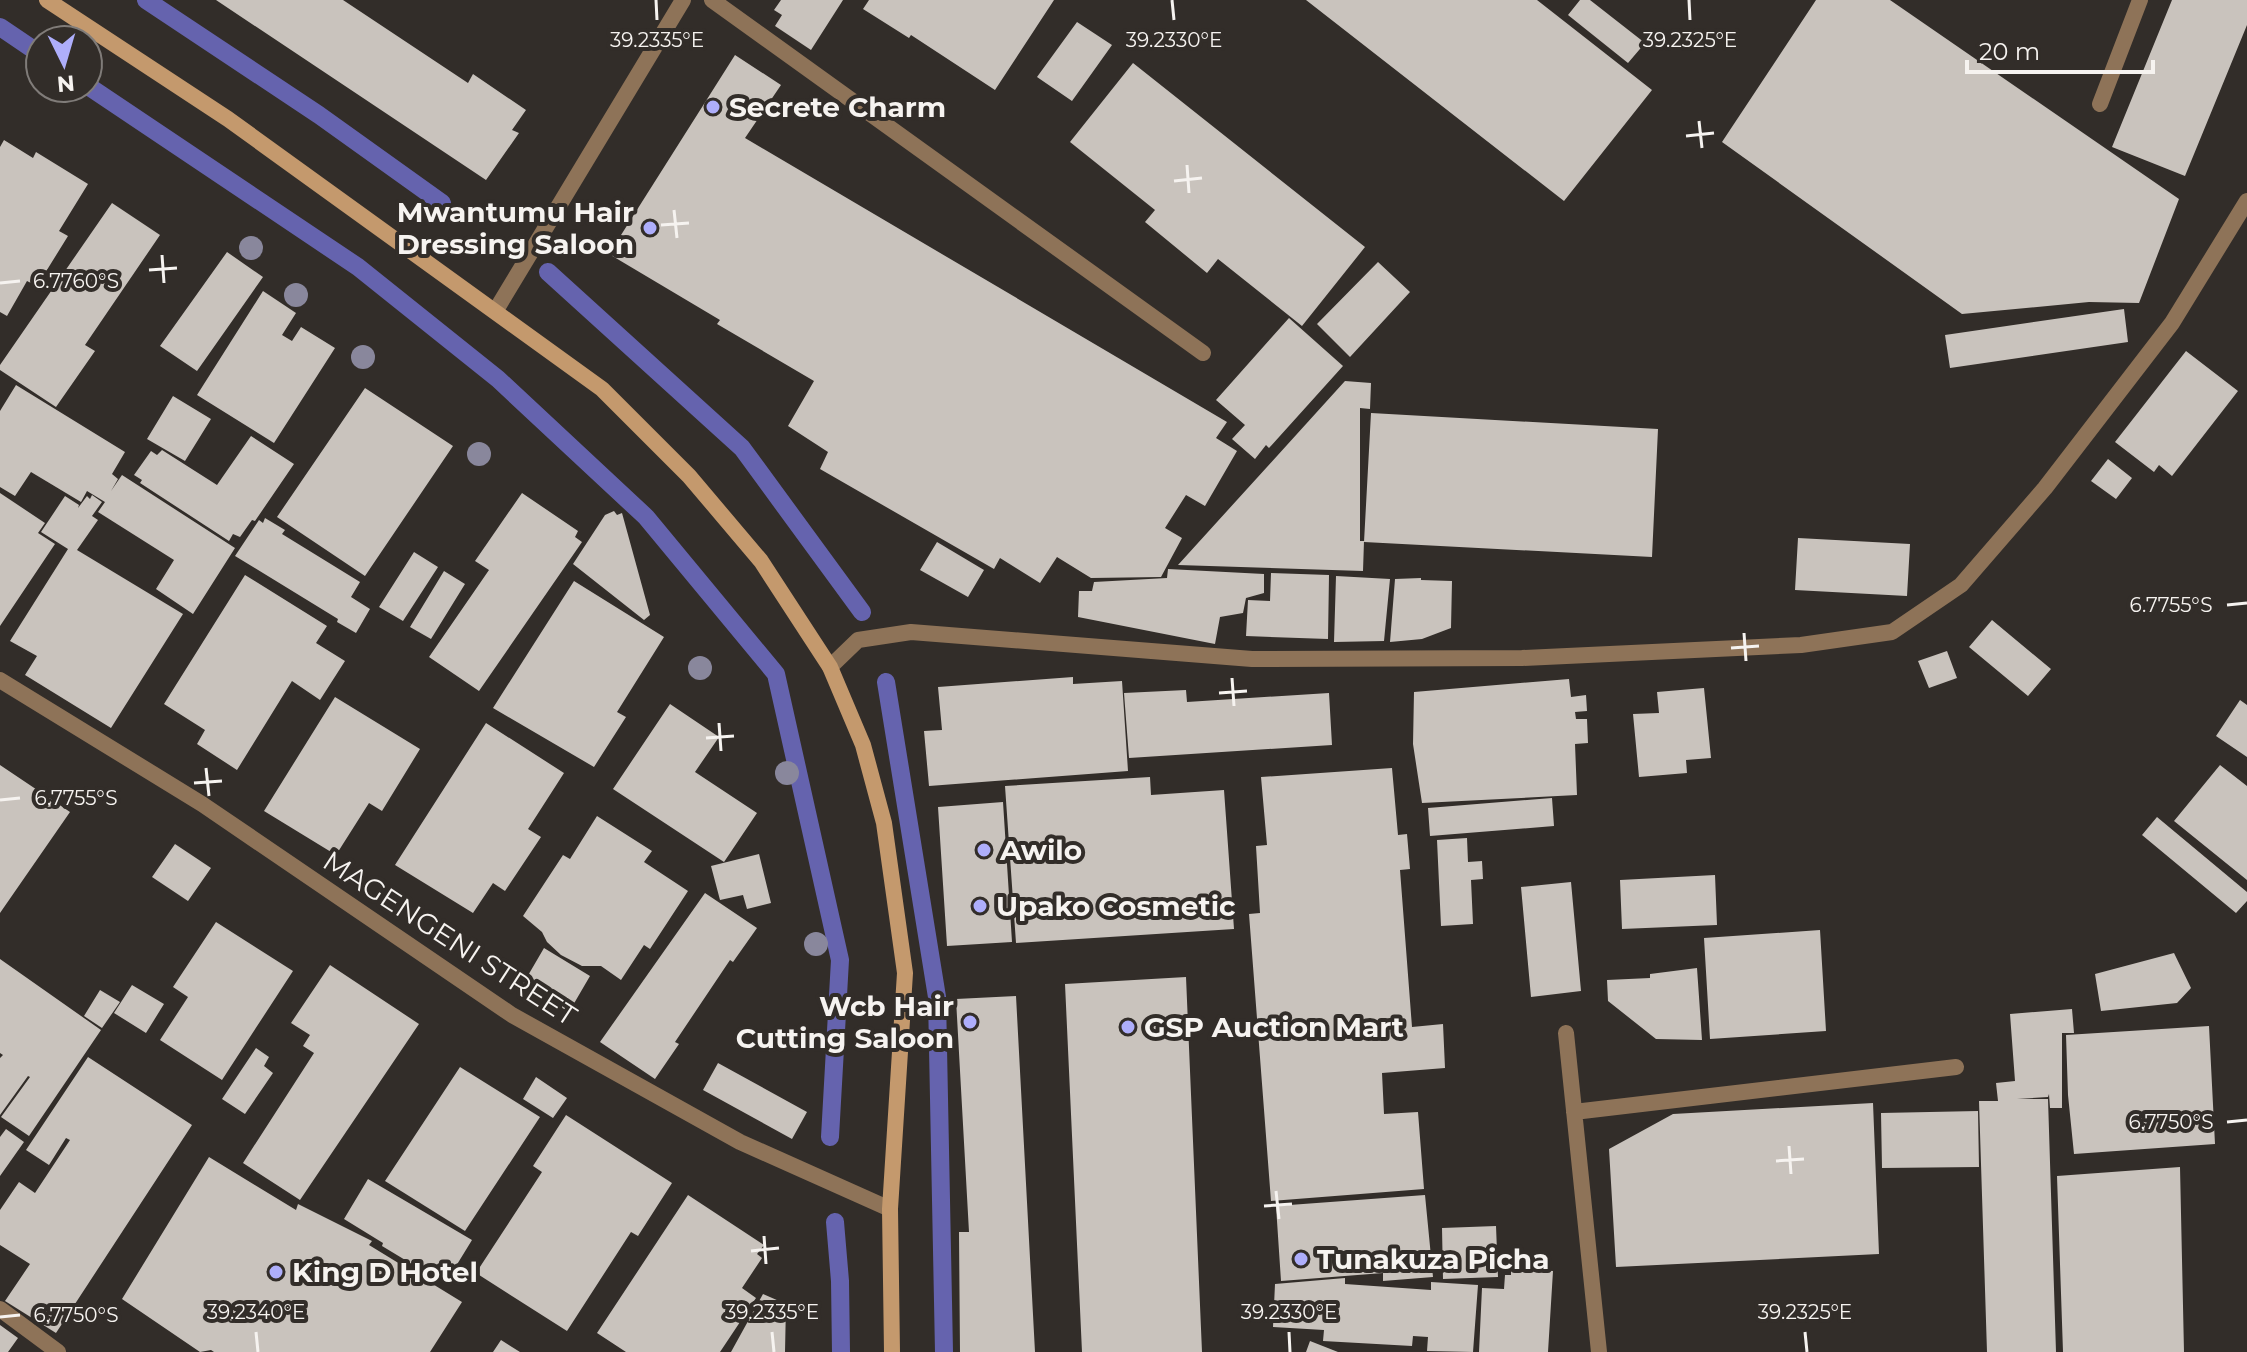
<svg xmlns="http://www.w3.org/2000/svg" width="2247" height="1352" font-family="Montserrat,sans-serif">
  <rect width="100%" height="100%" fill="#322d29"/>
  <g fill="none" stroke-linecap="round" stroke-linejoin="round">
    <path stroke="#6563ae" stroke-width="18" d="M146,0L319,115L442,203
      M0,27L40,54
      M88,86L358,267L498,379L646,517L776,674L840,960L830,1137
      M548,272L742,448L862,612
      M886,682L937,997L944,1352
      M835,1222L840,1281L841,1352"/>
  </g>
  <path fill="#c9c3bd" d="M216,0H343L468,83L473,74L526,110L512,130L519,133L486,180Z
    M781,0H843L811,50L775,26L782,15L774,10Z
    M869,0H1054L995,90L911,35L909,38L863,9Z
    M1306,0H1537L1652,90L1564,201Z
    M1580,0H1590L1645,43L1628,63L1568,15Z
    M1816,0H1890L2179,199L2139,303L2089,302L1962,314L1722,142Z
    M2172,0H2247V25L2185,176L2112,147Z
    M1077,22L1112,45L1072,101L1037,77Z
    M735,55L781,85L745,138L1227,422L1216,438L1237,451L1205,506L1186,495L1165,528L1182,538L1161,577L1091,578L1057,557L1040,583L1000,558L994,569L820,469L828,452L788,426L814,381L717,324L720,320L609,254Z
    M1133,63L1365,247L1302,326L1218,259L1207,273L1145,222L1155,210L1070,142Z
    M4,140L33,158L36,152L88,184L59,231L68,236L37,286L27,281L7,316L0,312V147Z
    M112,203L160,235L85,345L95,351L56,407L0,370V365Z
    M227,252L263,277L197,371L160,346Z
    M1378,262L1410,292L1350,357L1317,324Z
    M263,291L296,313L282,335L292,341L301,327L335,348L274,443L197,395Z
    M2124,309L2128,342L1950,368L1945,335Z
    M1289,318L1343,366L1269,448L1266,445L1255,459L1232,439L1245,425L1216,400Z
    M2186,351L2238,391L2172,476L2159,465L2154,472L2115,442Z
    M1345,381L1371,383L1370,409L1360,408V541H1364L1363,571L1178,565Z
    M16,385L125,452L112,474L118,479L111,491L122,475L235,548L193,614L156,589L174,560L98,512L105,502L87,491L81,502L31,472L15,496L0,487V411Z
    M365,388L453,446L365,576L277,517Z
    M173,396L211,419L185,461L147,439Z
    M1371,413L1658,429L1652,557L1364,542Z
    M251,436L294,464L255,521L252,520L240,537L233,534L229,541L140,483L142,480L134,475L151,451L157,455L162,450L217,485Z
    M2108,459L2132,478L2116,499L2091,481Z
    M0,493L45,523L38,533L55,544L0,626Z
    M522,493L578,531L575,537L582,542L479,691L429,657L489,570L475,561Z
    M92,495L102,502L92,516L98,520L77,550L183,614L111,728L25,675L37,656L10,641L68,549L41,532L65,496L79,505L78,508L87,496L90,499Z
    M614,511L617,515L622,513L650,615L644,620L573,564L605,515Z
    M265,518L285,530L282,534L360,582L351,597L370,609L356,633L337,622L338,619L235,556L259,520L263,523Z
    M1798,538L1910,544L1907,596L1795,590Z
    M937,542L984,570L968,597L920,570Z
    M414,552L438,567L403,621L379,607Z
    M1168,569L1264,574V593L1246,598L1243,613L1220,617L1215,644L1078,617L1079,591H1092L1094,582L1167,578Z
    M444,571L465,584L431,639L410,627Z
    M1271,573L1329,575L1328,639L1246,636L1248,600L1270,601Z
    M245,575L327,626L316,643L345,661L320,700L292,681L237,770L197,744L205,730L164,704Z
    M1336,576L1390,579L1384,641L1334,642Z
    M1421,578V580L1452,581L1451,628L1422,639L1390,642L1395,579Z
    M574,581L664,637L617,712L626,717L594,767L493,708Z
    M1992,620L2051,669L2028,696L1969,647Z
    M1947,651L1957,678L1929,688L1918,661Z
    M1073,677V684L1122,681L1128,771L929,786L924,731L942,730L938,687Z
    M1569,679L1571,697L1586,695L1587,711L1575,712L1576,719H1587L1588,743L1575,744L1577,795L1422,803L1413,744L1414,692Z
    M1704,688L1711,758L1686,760L1687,773L1639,777L1633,714L1659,713L1657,692Z
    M1186,690L1187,702L1329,693L1332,745L1129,758L1124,693Z
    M335,697L420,749L382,811L369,803L336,855L264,811Z
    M2240,700L2247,705V757L2216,736Z
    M670,704L719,737L695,772L757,813L724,862L613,789Z
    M486,723L564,773L528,829L541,837L505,891L493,883L473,913L395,865Z
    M0,765L70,812L0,913Z
    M2220,765L2247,786V880L2174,821Z
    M1392,768L1398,835L1407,834L1410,869L1400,870L1412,1027L1443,1024L1445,1068L1382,1073L1384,1114L1418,1112L1424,1189L1271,1201L1249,914L1260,913L1256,846L1267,845L1261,777Z
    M1150,777L1151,795L1224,790L1234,929L1016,943L1005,786Z
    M1552,798L1554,826L1430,836L1428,808Z
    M1003,802L1012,942L947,946L938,807Z
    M597,816L652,851L644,862L688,891L650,949L644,945L621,980L601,966H582L561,955L547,942L542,932L523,916L563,855L570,859Z
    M2157,817L2247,892V901L2236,913L2142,835Z
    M1467,838L1468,862L1482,861L1483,879L1471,880L1473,924L1441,926L1437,840Z
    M175,844L211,868L188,901L152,877Z
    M759,854L771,903L747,909L743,895L720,900L711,866Z
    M1715,875L1717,925L1622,929L1620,880Z
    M1571,882L1581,991L1531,997L1521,887Z
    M705,893L757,928L733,962L730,960L675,1042L679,1044L655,1079L600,1042Z
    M216,922L293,971L222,1080L160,1040L188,997L173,987Z
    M1820,930L1826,1031L1710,1039L1704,938Z
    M544,948L590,976L569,1012L523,984Z
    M2174,953L2191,988L2177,1003L2101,1011L2095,974Z
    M0,959L101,1030L29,1136L1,1117L30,1077L28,1076L0,1115V1058L3,1055L0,1053Z
    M330,965L419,1024L300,1200L243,1163L314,1053L303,1046L310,1035L291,1023Z
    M1697,968L1702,1040L1656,1039L1608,1001L1607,980L1650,978V974Z
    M1186,977L1202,1352H1082L1065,984Z
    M132,985L164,1004L146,1033L114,1013Z
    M100,990L120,1002L102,1028L84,1016Z
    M1016,996L1035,1352H960L959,1232H969L956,999Z
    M2072,1009L2074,1033H2062V1108H2050L2049,1094L2048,1097L2017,1099H2048L2056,1352H1987L1979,1101H1998L1996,1083L2015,1081L2010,1014Z
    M2209,1026L2215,1144L2074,1154L2068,1095L2066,1035Z
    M256,1048L269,1057L264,1066L273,1073L245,1114L222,1099Z
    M88,1057L192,1125L56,1333L5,1301L30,1264L0,1245V1210L19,1182L35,1193L70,1140L66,1138L49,1165L26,1150Z
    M718,1063L807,1112L792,1139L703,1090Z
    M460,1067L540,1117L465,1231L385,1181Z
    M536,1077L567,1098L553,1118L523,1099Z
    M1873,1103L1879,1254L1616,1267L1609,1149L1673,1114Z
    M1978,1111L1979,1167L1882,1168L1881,1113Z
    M566,1115L672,1183L638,1236L631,1232L567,1331L476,1273L542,1172L533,1166Z
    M6,1129L24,1142L0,1176V1137Z
    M209,1157L296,1210L298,1204L372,1241L369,1245L462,1302L430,1352H214L211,1350L200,1352L122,1299Z
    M2180,1167L2184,1352H2063L2057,1176Z
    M368,1179L472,1240L445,1284L382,1246L383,1243L344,1219Z
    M688,1195L764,1245L757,1254L762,1258L742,1288L756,1298L720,1352H626L597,1333Z
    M1425,1195L1433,1277L1383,1281V1273L1281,1281L1276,1206Z
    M1496,1226L1498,1277L1443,1279L1442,1228Z
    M1511,1268L1553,1271L1548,1352H1479L1482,1288L1504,1289L1505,1275H1511Z
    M1345,1278V1284L1431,1290V1282L1478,1285L1473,1352L1427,1351L1428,1337L1413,1336L1412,1346L1323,1341L1324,1330L1273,1327L1275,1284Z
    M763,1294L786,1304L785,1352H731Z
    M0,1325L18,1338L8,1352H0Z
    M501,1340L520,1352H493Z
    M1310,1341L1338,1352H1306Z"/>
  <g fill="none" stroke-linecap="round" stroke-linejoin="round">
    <path stroke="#8e7358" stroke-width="16" d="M712,0L1203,353
      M2100,104L2140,0
      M830,667L858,640L911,632L1252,659L1522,658L1801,645L1892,632L1961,585L2045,488L2172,323L2247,201
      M1566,1033L1599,1352
      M1574,1112L1956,1067"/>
    <path stroke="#8e7358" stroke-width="16" d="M496,310L683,0
      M0,680L202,804L512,1015L740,1142L890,1209
      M0,1309L58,1352"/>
    <path stroke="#c4996d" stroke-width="16" d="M47,0L228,119L602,389L689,476L761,561L830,667L863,745L884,823L905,973L890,1209L892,1352"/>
  </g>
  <g fill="#89879c">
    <circle cx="251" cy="248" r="12"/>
    <circle cx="296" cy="295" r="12"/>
    <circle cx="363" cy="357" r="12"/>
    <circle cx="479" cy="454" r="12"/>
    <circle cx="700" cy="668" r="12"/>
    <circle cx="787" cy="773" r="12"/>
    <circle cx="816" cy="944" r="12"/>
  </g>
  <path fill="none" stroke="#f6f3f0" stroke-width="3" d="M656,0L657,20M1172,0L1174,20M1689,0L1690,20M1699,121L1702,148M1686,136L1714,133M1187,165L1189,193M1174,181L1202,178M674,210L677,238M661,225L689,223M162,255L164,283M149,270L177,268M0,283L20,281M2227,605L2247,603M1744,633L1746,661M1731,648L1759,646M1232,678L1234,706M1219,693L1247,691M719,723L721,751M706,738L734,736M206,768L209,796M194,783L222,781M0,800L20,798M2227,1122L2247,1120M1789,1146L1791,1174M1776,1161L1804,1159M1276,1191L1279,1219M1264,1206L1292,1204M764,1236L766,1264M751,1251L779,1248M0,1317L20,1315M256,1332L258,1352M772,1332L774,1352M1289,1332L1290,1352M1805,1332L1807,1352"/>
  <g fill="#aeaefb" stroke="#322d29" stroke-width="3">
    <circle cx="713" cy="107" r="8"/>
    <circle cx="650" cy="228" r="8"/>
    <circle cx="984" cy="850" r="8"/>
    <circle cx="980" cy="906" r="8"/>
    <circle cx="970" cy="1022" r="8"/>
    <circle cx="1128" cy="1027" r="8"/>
    <circle cx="1301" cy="1259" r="8"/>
    <circle cx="276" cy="1272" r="8"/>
  </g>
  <g text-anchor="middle" stroke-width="8" stroke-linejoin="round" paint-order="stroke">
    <g font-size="28" font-weight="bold" fill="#f6f3f0" stroke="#322d29" text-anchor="start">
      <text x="729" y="117">Secrete Charm</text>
      <text x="634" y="222" text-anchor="end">Mwantumu Hair<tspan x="634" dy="32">Dressing Saloon</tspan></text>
      <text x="1000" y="860">Awilo</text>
      <text x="996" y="916">Upako Cosmetic</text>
      <text x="954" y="1016" text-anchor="end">Wcb Hair<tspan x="954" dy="32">Cutting Saloon</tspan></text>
      <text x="1144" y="1037">GSP Auction Mart</text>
      <text x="1317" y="1269">Tunakuza Picha</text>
      <text x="292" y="1282">King D Hotel</text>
    </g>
    <g font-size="28" fill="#f6f3f0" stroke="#322d29">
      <text transform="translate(450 938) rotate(33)" y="10">MAGENGENI STREET</text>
    </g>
  </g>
  <g font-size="20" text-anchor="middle" fill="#f6f3f0" stroke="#322d29" stroke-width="8" stroke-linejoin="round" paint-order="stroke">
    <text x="657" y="47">39.2335°E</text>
    <text x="1174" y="47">39.2330°E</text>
    <text x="1690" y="47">39.2325°E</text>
    <text x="76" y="288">6.7760°S</text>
    <text x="2171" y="612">6.7755°S</text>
    <text x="76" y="805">6.7755°S</text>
    <text x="2171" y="1129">6.7750°S</text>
    <text x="256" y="1319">39.2340°E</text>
    <text x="772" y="1319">39.2335°E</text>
    <text x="1289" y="1319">39.2330°E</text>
    <text x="1805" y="1319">39.2325°E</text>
    <text x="76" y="1322">6.7750°S</text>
  </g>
  <g transform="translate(64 64) rotate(175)"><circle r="38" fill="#322d29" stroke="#807c79" stroke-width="2"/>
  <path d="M0-6L14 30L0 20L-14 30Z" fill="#aeaefb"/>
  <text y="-12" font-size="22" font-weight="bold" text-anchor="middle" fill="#f6f3f0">N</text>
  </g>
  <path d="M1967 60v12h186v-12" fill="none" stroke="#f6f3f0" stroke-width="4"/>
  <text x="1979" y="60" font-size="24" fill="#f6f3f0" stroke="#322d29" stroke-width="6" paint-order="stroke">20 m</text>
</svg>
